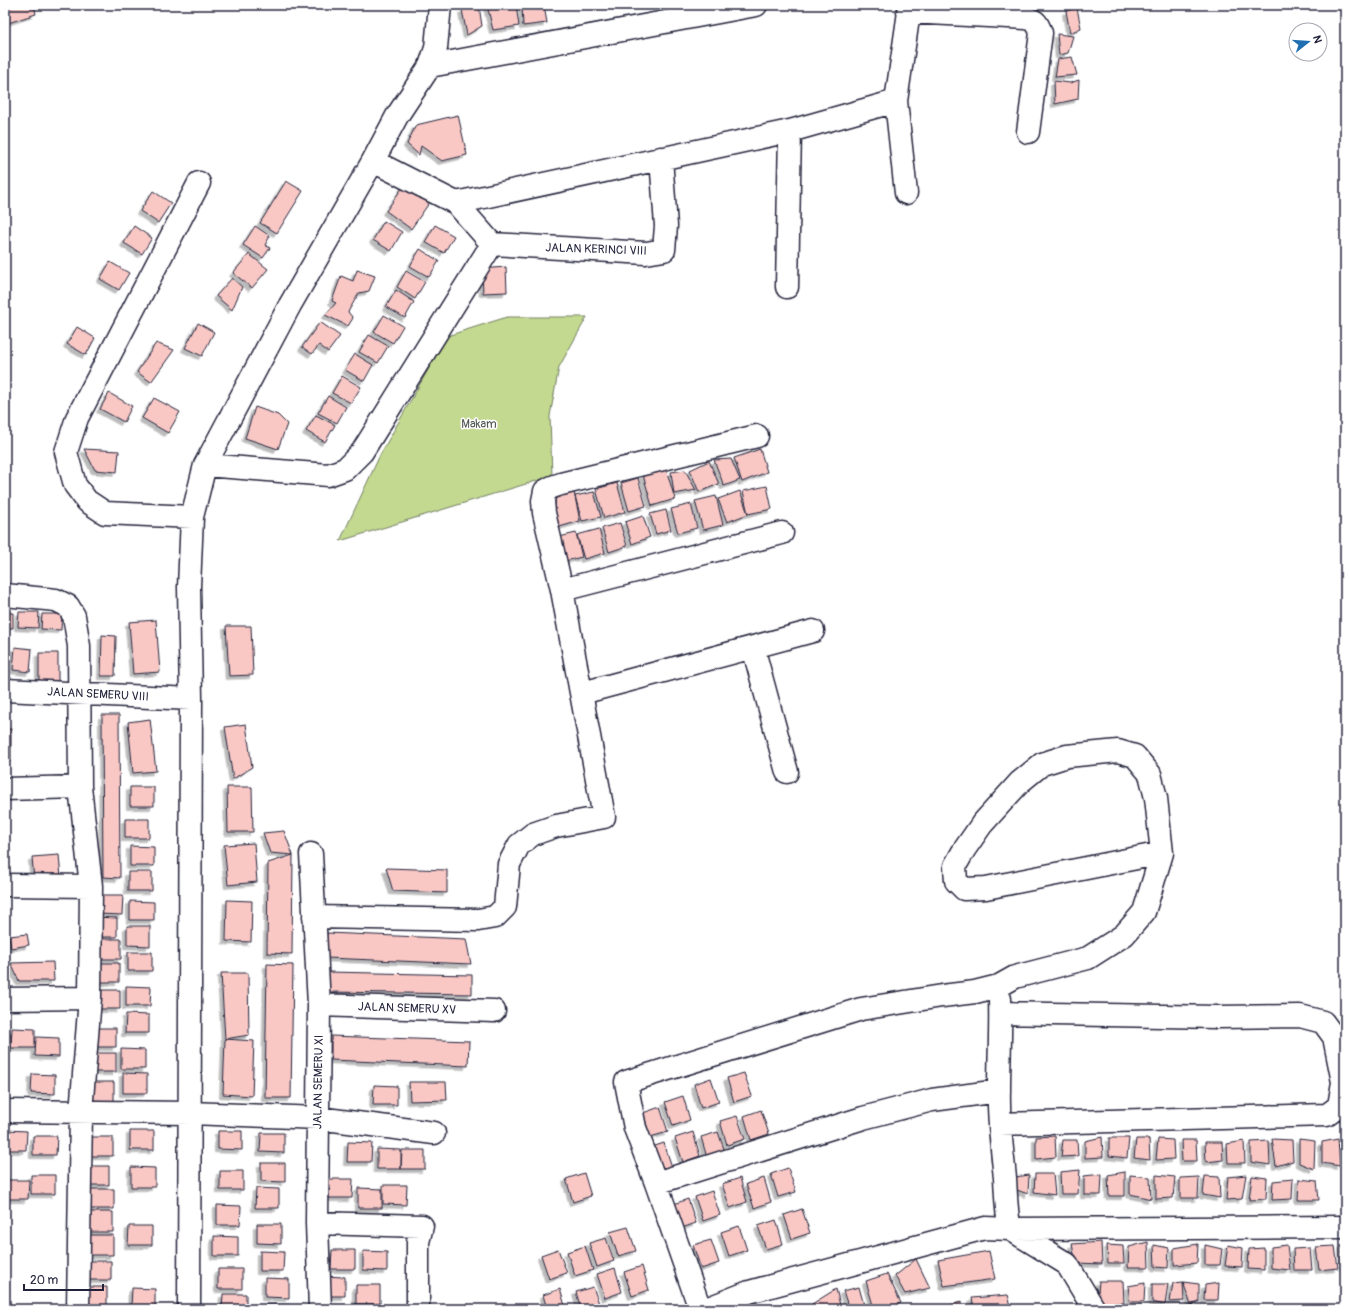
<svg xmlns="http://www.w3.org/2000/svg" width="1350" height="1314" font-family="Pangolin,sans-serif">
  <defs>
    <filter id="shadow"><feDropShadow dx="-3.5" dy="3.5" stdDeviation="0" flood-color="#0004"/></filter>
  </defs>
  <rect width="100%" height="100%" fill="#fff"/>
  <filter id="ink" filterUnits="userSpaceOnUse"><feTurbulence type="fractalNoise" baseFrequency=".025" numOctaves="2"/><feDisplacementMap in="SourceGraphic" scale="8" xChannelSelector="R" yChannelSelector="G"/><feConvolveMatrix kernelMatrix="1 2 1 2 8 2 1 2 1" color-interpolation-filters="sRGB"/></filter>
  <g filter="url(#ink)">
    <path fill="#c3d98f" stroke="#727e65" d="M507,317H587L559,367L550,416L552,476L340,541L380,455L447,336Z"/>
    <path fill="#f9c8c5" stroke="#22223b" filter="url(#shadow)" d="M5,5H34L36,14L5,24Z
      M487,5H516L519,26L493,30Z
      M522,5H544L547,23L523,26Z
      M479,6L482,26L467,35L462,10Z
      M1077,8L1081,28L1070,33L1066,11Z
      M1057,34L1073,36L1068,53L1059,55Z
      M1072,57L1077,75L1055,77L1058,59Z
      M1079,80L1078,99L1055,104L1054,81L1070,83Z
      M458,115L467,155L442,161L421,146L419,155L407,144L416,125Z
      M286,181L303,191L277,233L260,223Z
      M407,181L432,199L411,229L386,211Z
      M153,191L171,203L158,223L140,211Z
      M384,221L402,232L391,251L373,240Z
      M435,225L454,236L444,253L425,242Z
      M134,226L152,238L142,254L124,243Z
      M255,226L270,236L265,245L270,248L263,258L243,245Z
      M420,249L439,261L429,277L410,266Z
      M249,254L268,269L252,288L233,273Z
      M110,262L129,273L119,290L100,279Z
      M506,267L507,292L483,293L482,269Z
      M357,270L375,276L369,291L359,293L348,312L353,318L348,326L325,315L336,303L332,301L341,276L353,281Z
      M406,271L425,282L415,299L397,287Z
      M232,278L242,287L232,310L216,296Z
      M396,290L414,302L405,318L386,307Z
      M384,315L403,326L393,343L374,332Z
      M320,322L340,336L328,352L319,345L312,354L302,347Z
      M198,323L214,332L202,356L185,348Z
      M77,327L95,338L86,355L67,344Z
      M369,335L388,346L378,363L359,352Z
      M156,343L174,350L151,382L137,372Z
      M355,354L373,365L364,381L345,370Z
      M342,376L361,387L351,403L332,393Z
      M109,393L132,406L124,422L100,409Z
      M328,396L346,407L337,423L318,413Z
      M154,398L180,412L168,433L142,418Z
      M255,407L278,415L287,424L278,449L245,438Z
      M316,415L335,425L325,442L306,431Z
      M84,449L119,451L117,472L95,470Z
      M760,449L767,472L742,482L734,458Z
      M731,459L740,480L724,486L714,460Z
      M709,461L719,484L699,492L690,470Z
      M666,469L675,499L652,506L643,475Z
      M685,470L696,490L674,494L671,472Z
      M638,478L646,506L629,511L621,483Z
      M617,483L625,512L604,518L596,489Z
      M767,486L772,509L748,514L743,491Z
      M740,491L748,514L727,522L718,499Z
      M574,492L580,521L556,528L555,496Z
      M594,492L601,517L582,521L575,496Z
      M716,496L723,525L703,530L695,501Z
      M691,504L697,528L678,533L671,509Z
      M666,510L671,530L656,534L650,514Z
      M643,516L650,537L632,544L625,522Z
      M620,523L627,546L609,552L602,528Z
      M599,529L605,553L584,559L577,535Z
      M576,533L582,557L561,562L555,538Z
      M19,612H39L38,628L18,627Z
      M5,613H13V628H5Z
      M42,614H62L61,630L41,629Z
      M156,620L160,672L133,674L129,622Z
      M226,626H251L253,675L229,676Z
      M102,635L116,636L115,676H101Z
      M15,647L32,649L30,672L13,670Z
      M5,650L10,651L9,670L5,669Z
      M39,653H58V683H39Z
      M102,715H119L120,878L103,877Z
      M150,719L156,771L133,773L128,722Z
      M246,724L252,767L233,779L225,727Z
      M5,729H11V761H5Z
      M130,787H154V806H130Z
      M227,787H252L253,832H228Z
      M125,819H149V838H125Z
      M284,831L293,855L270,853L263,833Z
      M254,843L257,882L228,885L224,845Z
      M130,846L154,847V866H130Z
      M59,855L61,878L34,880L32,857Z
      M293,855L292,954L267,953L268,863Z
      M386,868L447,870V893L393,891Z
      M128,872H152V891H128Z
      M99,895H123L122,915L98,914Z
      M227,900L252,901L251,942L226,941Z
      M130,901L154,902V920H130Z
      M93,917L117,918V937H93Z
      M127,926H150V946L127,945Z
      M327,933L466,939L471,964L326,958Z
      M27,934L29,945L11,948L9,936Z
      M97,939H121V959H97Z
      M128,952H152V971H128Z
      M53,962L54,981H19L11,963Z
      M95,963H119V982H95Z
      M267,964L293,965L291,1098H265Z
      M327,972L472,975V994L327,992Z
      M221,973H248L249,1035L225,1039Z
      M126,986L151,987L150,1006H126Z
      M96,990H120V1009H96Z
      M126,1014L149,1015V1033H125Z
      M12,1028L35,1029V1048H11Z
      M92,1028H116V1047H92Z
      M5,1034H11V1053H5Z
      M331,1036L469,1041L468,1066L331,1060Z
      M36,1037L59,1038V1057L35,1056Z
      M225,1039L254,1041L252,1096L223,1094Z
      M121,1049L145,1050V1069H121Z
      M92,1053H116V1072H92Z
      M123,1073L147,1074V1093H123Z
      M744,1073L752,1096L734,1102L727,1078Z
      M32,1074L55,1075V1094L31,1093Z
      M711,1078L719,1102L701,1108L694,1084Z
      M91,1082H114V1101H90Z
      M409,1082H446L447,1100L410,1101Z
      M374,1085L397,1086V1105H373Z
      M683,1096L690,1120L673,1126L665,1102Z
      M660,1107L668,1132L650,1137L643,1113Z
      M761,1110L769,1134L751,1140L744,1116Z
      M737,1116L745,1139L727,1145L720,1121Z
      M5,1130L27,1131L26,1150H5Z
      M130,1131H154V1150H130Z
      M218,1131H242V1150L218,1149Z
      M693,1132L700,1156L683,1162L675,1138Z
      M718,1132L726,1155L708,1161L701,1137Z
      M261,1133H284V1153L260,1152Z
      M33,1136H57L56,1155H33Z
      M1055,1136L1056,1157L1036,1159V1137Z
      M89,1137H113V1156H89Z
      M1102,1137L1103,1157L1085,1158V1141Z
      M1109,1138H1129L1127,1158L1109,1156Z
      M1136,1139H1149L1150,1160L1134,1158Z
      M1158,1139L1173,1140L1174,1159L1156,1160Z
      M1272,1139L1292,1140L1293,1161L1276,1166Z
      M1299,1139L1315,1141L1314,1169L1299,1163Z
      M1338,1139L1340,1166L1322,1163V1142Z
      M1063,1140H1077L1078,1156L1061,1157Z
      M1181,1140H1196L1197,1161H1182Z
      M1244,1141L1245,1163H1228L1227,1144Z
      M1269,1141L1270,1165L1251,1162V1142Z
      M348,1142L372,1143L371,1162H347Z
      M1205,1142H1222L1223,1160L1206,1162Z
      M664,1143L672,1167L654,1173L646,1149Z
      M377,1149L401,1150V1169H377Z
      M402,1150H425V1169H401Z
      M261,1163H285V1182L261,1181Z
      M85,1166H109V1185H85Z
      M131,1167L155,1168V1187H131Z
      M788,1168L796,1192L778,1197L771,1174Z
      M1080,1170L1078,1194H1061L1060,1172Z
      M220,1171H243V1190H220Z
      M1125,1172V1196H1109L1108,1175Z
      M584,1173L591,1196L573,1202L566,1179Z
      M1035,1174H1053L1055,1195L1034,1192Z
      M1102,1174L1101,1195H1084V1176Z
      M31,1175H55V1194H31Z
      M1029,1175L1028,1194L1014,1189L1015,1177Z
      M1130,1175L1150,1177L1151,1199L1130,1194Z
      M1156,1175L1175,1177L1173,1198L1156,1199Z
      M1246,1175L1242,1199L1226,1200L1228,1177Z
      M1205,1176L1219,1177L1220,1198L1203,1195Z
      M1252,1176L1267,1178L1266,1199L1249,1200Z
      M1199,1177L1198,1198H1180V1178Z
      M740,1178L747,1202L730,1208L722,1184Z
      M764,1178L771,1202L754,1208L746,1184Z
      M329,1179H353L352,1198H329Z
      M1293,1179L1292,1199L1272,1200L1273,1181Z
      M1299,1179L1317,1181L1319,1200H1298Z
      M5,1180H29L28,1199H5Z
      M383,1185H407L406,1205L383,1204Z
      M256,1188L279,1189V1208H255Z
      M358,1188L382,1189V1208H358Z
      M90,1189H114V1209H90Z
      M712,1191L720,1215L703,1221L695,1197Z
      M688,1199L696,1223L679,1229L671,1205Z
      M217,1205L241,1206L240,1225H217Z
      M802,1209L810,1233L792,1239L784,1215Z
      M89,1212H113V1232H89Z
      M776,1220L783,1244L766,1249L758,1226Z
      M257,1224H281V1244L257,1243Z
      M129,1226H152V1245H128Z
      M739,1226L747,1250L729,1256L721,1232Z
      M628,1227L636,1251L618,1256L610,1232Z
      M89,1235H113V1255H89Z
      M214,1236L238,1237V1256H214Z
      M606,1238L614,1261L597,1267L589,1243Z
      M711,1240L719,1263L701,1269L693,1245Z
      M1101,1242L1102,1264L1076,1263L1072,1244Z
      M1148,1242L1149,1267H1128L1129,1247Z
      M1198,1244L1197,1263L1174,1265V1248Z
      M1107,1245L1123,1246L1124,1263H1108Z
      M1154,1245L1169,1248L1168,1268L1155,1267Z
      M1205,1245L1222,1249L1220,1265H1205Z
      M1228,1245L1243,1248L1242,1267L1225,1266Z
      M1287,1245L1290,1270L1271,1268V1247Z
      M1342,1245H1345V1268H1344Z
      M585,1246L593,1270L575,1276L567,1252Z
      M1335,1246L1338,1268L1319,1270L1316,1247Z
      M1264,1248V1270L1248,1269L1249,1249Z
      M1310,1248L1312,1270H1294L1293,1249Z
      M558,1249L567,1273L549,1279L541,1255Z
      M332,1250H355V1269H331Z
      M260,1251L284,1252L283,1271H260Z
      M363,1251L387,1252V1271L363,1270Z
      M989,1251L995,1279L944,1286L938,1260Z
      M916,1259L930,1288L905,1294L895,1276Z
      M87,1261H111V1280H87Z
      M642,1266L649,1290L632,1296L624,1272Z
      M615,1268L622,1292L605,1298L597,1274Z
      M218,1269H242V1289H218Z
      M887,1274L901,1303L885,1309H874L866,1281Z
      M321,1276L345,1277V1296H321Z
      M265,1278L289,1279V1298L265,1297Z
      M1099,1281H1123L1124,1303L1097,1304Z
      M1183,1282L1184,1301L1170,1302L1173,1283Z
      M1183,1282L1199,1284V1302L1191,1305Z
      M1145,1283L1144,1302H1130L1128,1286Z
      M1219,1283L1218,1300H1204L1205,1285Z
      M1152,1284H1168L1165,1305L1152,1302Z
      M356,1285H380V1304H356Z
      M83,1287H107V1306H83Z
      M593,1287L601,1309H581L576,1292Z
      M859,1287L865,1309H849L843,1291Z
      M132,1288L155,1289V1308H131Z
      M560,1289L566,1309H547L543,1295Z
      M836,1289L841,1309H815L812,1304Z
      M223,1294H246V1309H222Z
      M1008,1295L1012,1309H974L972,1298Z
      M962,1301L963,1309H941Z
      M265,1305H289V1309H265Z
      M87,1306L111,1307V1309H87Z"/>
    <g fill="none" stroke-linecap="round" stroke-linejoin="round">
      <defs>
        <path id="minor" d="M908,12L1026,18C1036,20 1038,24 1041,33L1028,132
          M430,66L756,5
          M373,161L456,203L790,131L896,101
          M906,193L896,101L910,5
          M456,203L492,244L646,253L664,250L666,226L661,158
          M787,287L790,131
          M205,465L328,475L345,469L362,452L492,244
          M192,517L105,513L87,501L75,485L66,452L77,418L199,183
          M562,590L782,533
          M5,595L56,600L68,606L74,616L79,646L80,787L91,886L90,998L81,1112L78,1309
          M753,647L787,772
          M5,690L191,699
          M582,693L813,631
          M5,789L80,787
          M311,854L319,1005L317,1223L320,1309
          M5,885L91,886
          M314,917L478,920L495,917L505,907L509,864L519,845L533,834L556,826L604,817L562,590L544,513L543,501L545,491L552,487L561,484L757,436
          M5,999L90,998
          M1000,999C1001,1029 999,1059 999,1090C998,1119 1002,1149 1005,1178C1006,1195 1006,1212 1010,1229L1067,1264L1094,1309
          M319,1005L494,1011
          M5,1111L190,1113L318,1118L434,1133
          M1000,1124L1327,1115L1339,1106L1343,1082L1334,1037L1323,1022L1300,1016L1217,1017L1001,1013
          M656,1183L863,1118L932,1100L999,1091
          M317,1223L422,1226L418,1242V1309
          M189,1309L191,699L189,587L192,517L205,465L290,305L373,161L397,116L430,66L436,48L440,5
          M700,1309L656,1183L635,1128L626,1082L861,1009L942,996L975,992L999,986L1015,977L1088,958L1124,935L1144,912L1162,853L1156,798L1150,774L1135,756L1118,751L1067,756L1042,764L1020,782L982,824L964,850L955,866L956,881L964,889L986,888L1162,853
          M706,1309L749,1292L985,1228L1010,1229L1345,1227"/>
      </defs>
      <use href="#minor" stroke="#22223b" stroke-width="25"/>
      <use href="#minor" stroke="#fff" stroke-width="22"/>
    </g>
  </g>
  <g text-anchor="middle" stroke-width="3" stroke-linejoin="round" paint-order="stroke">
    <g font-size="12" fill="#22223b" stroke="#fff">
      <text transform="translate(596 249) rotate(2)" y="4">JALAN KERINCI VIII</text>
      <text transform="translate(98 694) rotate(3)" y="4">JALAN SEMERU VIII</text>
      <text transform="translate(407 1008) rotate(2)" y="4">JALAN SEMERU XV</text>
      <text transform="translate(318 1082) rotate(-89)" y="4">JALAN SEMERU XI</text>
    </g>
    <g font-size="12" fill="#525954" stroke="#fff">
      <text x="479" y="428">Makam</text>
    </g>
  </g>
  <rect width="1350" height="1314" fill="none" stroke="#fff" stroke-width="20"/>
  <rect x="10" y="10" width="1330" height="1294" fill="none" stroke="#22223b" stroke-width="1.5" filter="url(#ink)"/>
  <g transform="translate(1308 42) rotate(73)"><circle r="19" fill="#ffffff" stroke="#a7a7b1"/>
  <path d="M0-3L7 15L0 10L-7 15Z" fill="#1f6fb2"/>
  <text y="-6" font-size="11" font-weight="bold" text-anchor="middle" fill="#22223b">N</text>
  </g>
  <path d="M24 1284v6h79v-6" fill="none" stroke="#22223b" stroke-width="2"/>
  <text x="30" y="1284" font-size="12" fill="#22223b" stroke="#ffffff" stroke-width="3" paint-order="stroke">20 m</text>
</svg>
